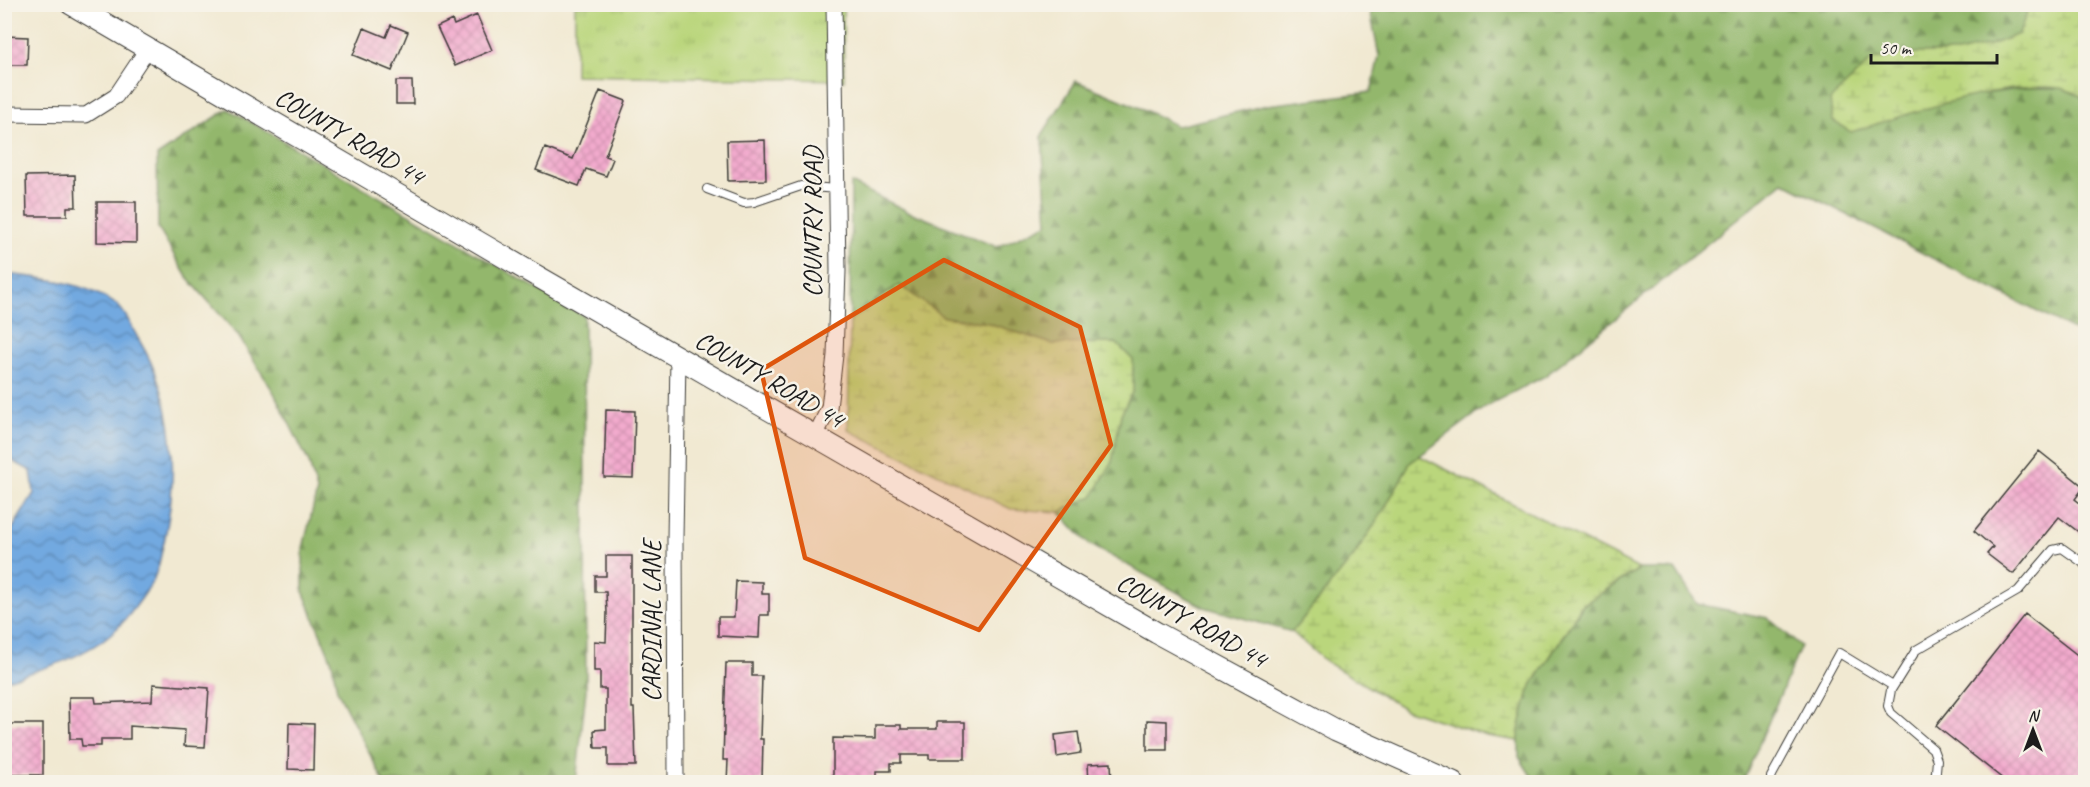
<svg xmlns="http://www.w3.org/2000/svg" width="2090" height="787" font-family="Caveat,sans-serif">
  <defs>
    <pattern id="grass-tufts" width="24" height="20" patternUnits="userSpaceOnUse" patternTransform="scale(1.5)"><rect width="24" height="20" fill="#bad67c"/><path d="M3 7l-1-3M5 7V3M7 7l1-3M15 17l-1-3M17 17v-4M19 17l1-3" fill="none" stroke="#9fb76b"/></pattern>
    <pattern id="forest-firs" width="22" height="20" patternUnits="userSpaceOnUse" patternTransform="scale(1.5)"><rect width="22" height="20" fill="#93b76c"/><path d="M5 1l3.5 6h-7zM16 11l3.5 6h-7z" fill="#779458"/></pattern>
    <pattern id="wetland-marsh" width="20" height="14" patternUnits="userSpaceOnUse" patternTransform="scale(1.5)"><rect width="20" height="14" fill="#bad67c"/><path d="M1 5h8M5 5V1M11 12h8M15 12V8" fill="none" stroke="#9fb76b"/></pattern>
    <pattern id="water-waves" width="16" height="10" patternUnits="userSpaceOnUse" patternTransform="scale(1.5)"><rect width="16" height="10" fill="#72a9e0"/><path d="M0 5q4-4 8 0t8 0" fill="none" stroke="#5d89b5"/></pattern>
    <pattern id="building-cross-hatch" width="8" height="8" patternUnits="userSpaceOnUse" patternTransform="scale(1.5)"><rect width="8" height="8" fill="#f2aacd"/><path d="M0 0l8 8M0 8l8-8" fill="none" stroke="#cf92af"/></pattern>
  </defs>
  <rect width="100%" height="100%" fill="#f7f3e8"/>
  <filter id="ink" filterUnits="userSpaceOnUse"><feTurbulence type="fractalNoise" baseFrequency=".0167" numOctaves="2"/><feDisplacementMap in="SourceGraphic" scale="12" xChannelSelector="R" yChannelSelector="G"/><feConvolveMatrix kernelMatrix="1 2 1 2 8 2 1 2 1" color-interpolation-filters="sRGB"/></filter>
  <filter id="wash" filterUnits="userSpaceOnUse"><feTurbulence type="fractalNoise" baseFrequency=".008" numOctaves="4" result="noise"/><feDisplacementMap in="SourceGraphic" scale="24" xChannelSelector="R" yChannelSelector="G"/><feGaussianBlur stdDeviation="1.35" result="paint"/><feColorMatrix in="noise" values="0 0 0 0 0 0 0 0 0 0 0 0 0 0 0 0 0 1.4 0 .05"/><feComposite in="paint" operator="in"/></filter>
  <g filter="url(#wash)">
    <rect width="100%" height="100%" fill="#f1e9d2"/>
    <path fill="url(#grass-tufts)" stroke="#6b794c" stroke-width="1.5" d="M575,5H843L844,80L575,75Z"/>
    <path fill="url(#forest-firs)" stroke="#586a44" stroke-width="1.5" d="M1369,5H2030L2019,34L1990,45L1958,53H1904L1976,95L2026,88H2062L2085,98V336L1783,182L1545,376L1488,405L1410,463L1382,513L1354,556L1292,632L1204,607L1089,544L1059,512L1093,496L1112,462L1121,414L1133,390V360L1116,343L1052,344L988,323L944,317L899,285L873,302L850,320L851,183L907,211L997,247L1047,224L1042,135L1076,81L1145,110L1177,126L1267,105L1371,92L1379,56Z
      M228,109L584,316L586,690L576,782H384L337,690L332,662L303,591V548L317,491L309,463L273,391L237,334L187,277L158,228L157,156Z
      M1639,569H1675L1697,604L1768,618L1801,646L1743,782H1535L1519,757V729L1529,690L1583,605Z"/>
    <path fill="url(#wetland-marsh)" stroke="#6b794c" stroke-width="1.5" d="M2030,5H2085V98C2078,95 2068,89 2060,88C1998,81 1911,114 1851,132L1833,121L1830,100L1872,60L1904,53H1958L1990,45L2019,34Z
      M899,285L944,317L988,323L1052,344L1116,343L1133,360V390L1121,414L1112,462L1093,496L1059,512L1011,509L848,430L850,320Z
      M1420,456L1639,569L1582,605L1529,690L1519,729V741L1487,736L1405,709L1325,661L1292,632L1354,556L1382,513L1410,463Z"/>
    <path fill="url(#water-waves)" stroke="#47627e" stroke-width="1.5" d="M5,274C43,278 86,282 117,305C126,312 133,330 139,340C176,401 179,474 164,542C161,552 160,564 156,573C151,588 126,621 113,632C85,657 46,668 10,679L4,678L5,541L34,493L31,471L5,457Z"/>
    <g id="blocks">
      <path fill="url(#building-cross-hatch)" d="M477,15L492,50L455,66L437,27L452,20L454,25Z
        M391,25L408,32L392,71L353,55L364,28L386,37Z
        M4,36L28,37L27,65H4Z
        M396,81H412L413,104H396Z
        M600,91L626,101L605,156L613,159L606,176L586,169L579,186L536,170L545,148L573,159Z
        M765,140L766,180L728,181L727,141Z
        M75,175L76,207H67V216H27L26,176Z
        M97,202H136V243L97,242Z
        M606,410L635,411L633,478L604,477Z
        M2039,451L2084,487L2075,499L2085,507V537L2059,517L2013,574L1987,554L1993,547L1974,531Z
        M606,556H632V708H634L636,766H608V748H595L594,730L606,729V689H600V671H594V641L606,642L607,613L606,592H595V576H606Z
        M736,581L762,582V594H769V615H760L759,638L718,636V617H734Z
        M2025,614L2085,661V783H2008L1936,726Z
        M726,663H752V676H762L760,739H763L762,780H755V783H727L728,760H723Z
        M153,684L209,688L205,747L184,746L185,730L130,726V739H101V746H82L81,739H70L69,697H95L96,703L152,701Z
        M1147,720L1167,721V750H1147Z
        M937,722H965V759H929V755H901V763H891V771H877V777H833V738L875,739V725H901V729H937Z
        M289,723L314,724L313,770L288,769Z
        M4,724H43V775H4Z
        M1078,732L1081,753L1057,757L1055,735Z
        M1111,763L1112,783H1089L1088,764Z"/>
    </g>
  </g>
  <g filter="url(#ink)">
    <use href="#blocks" fill-opacity="0" stroke="#3c3b37" stroke-width="1.5"/>
    <g fill="none" stroke-linecap="round" stroke-linejoin="round">
      <defs>
        <path id="service" d="M707,189L744,203L754,202L801,186L836,189
          M1771,782V777L1839,653L1893,686
          M1935,782L1937,760L1933,749L1891,713L1888,706L1891,690L1916,650L2018,591L2053,550L2062,548L2086,565"/>
        <path id="minor" d="M4,114L86,115L116,96L148,48
          M815,436L829,408L835,355L838,271L834,4
          M676,782L675,539L678,357"/>
        <path id="secondary" d="M71,4L523,268L1157,633L1336,730L1453,782"/>
      </defs>
      <use href="#service" stroke="#3c3b37" stroke-width="10"/>
      <use href="#minor" stroke="#3c3b37" stroke-width="17"/>
      <use href="#secondary" stroke="#3c3b37" stroke-width="23"/>
      <use href="#service" stroke="#fff" stroke-width="8"/>
      <use href="#minor" stroke="#fff" stroke-width="15"/>
      <use href="#secondary" stroke="#fff" stroke-width="21"/>
    </g>
  </g>
  <path fill="#de560d" fill-opacity="0.2" stroke="#de560d" stroke-width="4.5" stroke-linejoin="round" d="M944,260L1080,327L1111,445L979,630L805,558L761,370Z"/>
  <g text-anchor="middle" stroke-width="5" stroke-linejoin="round" paint-order="stroke">
    <g font-size="26" fill="#1c1c1c" stroke="#f7f3e8">
      <text transform="translate(350 136) rotate(30)" y="9">COUNTY ROAD 44</text>
      <text transform="translate(812 222) rotate(-90)" y="9">COUNTRY ROAD</text>
      <text transform="translate(770 379) rotate(30)" y="9">COUNTY ROAD 44</text>
      <text transform="translate(1192 620) rotate(29)" y="9">COUNTY ROAD 44</text>
      <text transform="translate(651 621) rotate(-90)" y="9">CARDINAL LANE</text>
    </g>
  </g>
  <rect width="2090" height="787" fill="none" stroke="#f7f3e8" stroke-width="24"/>
  <g transform="translate(2033 730)" stroke="#f7f3e8" stroke-width="4.5" paint-order="stroke">
  <path d="M0-4.5L10 22L0 15L-10 22Z" fill="#1c1c1c"/>
  <text y="-9" font-size="16" font-weight="bold" text-anchor="middle" fill="#1c1c1c">N</text>
  </g>
  <path d="M1871 54v9h126v-9" fill="none" stroke="#1c1c1c" stroke-width="3"/>
  <text x="1880" y="54" font-size="18" fill="#1c1c1c" stroke="#f7f3e8" stroke-width="4.5" paint-order="stroke">50 m</text>
</svg>
